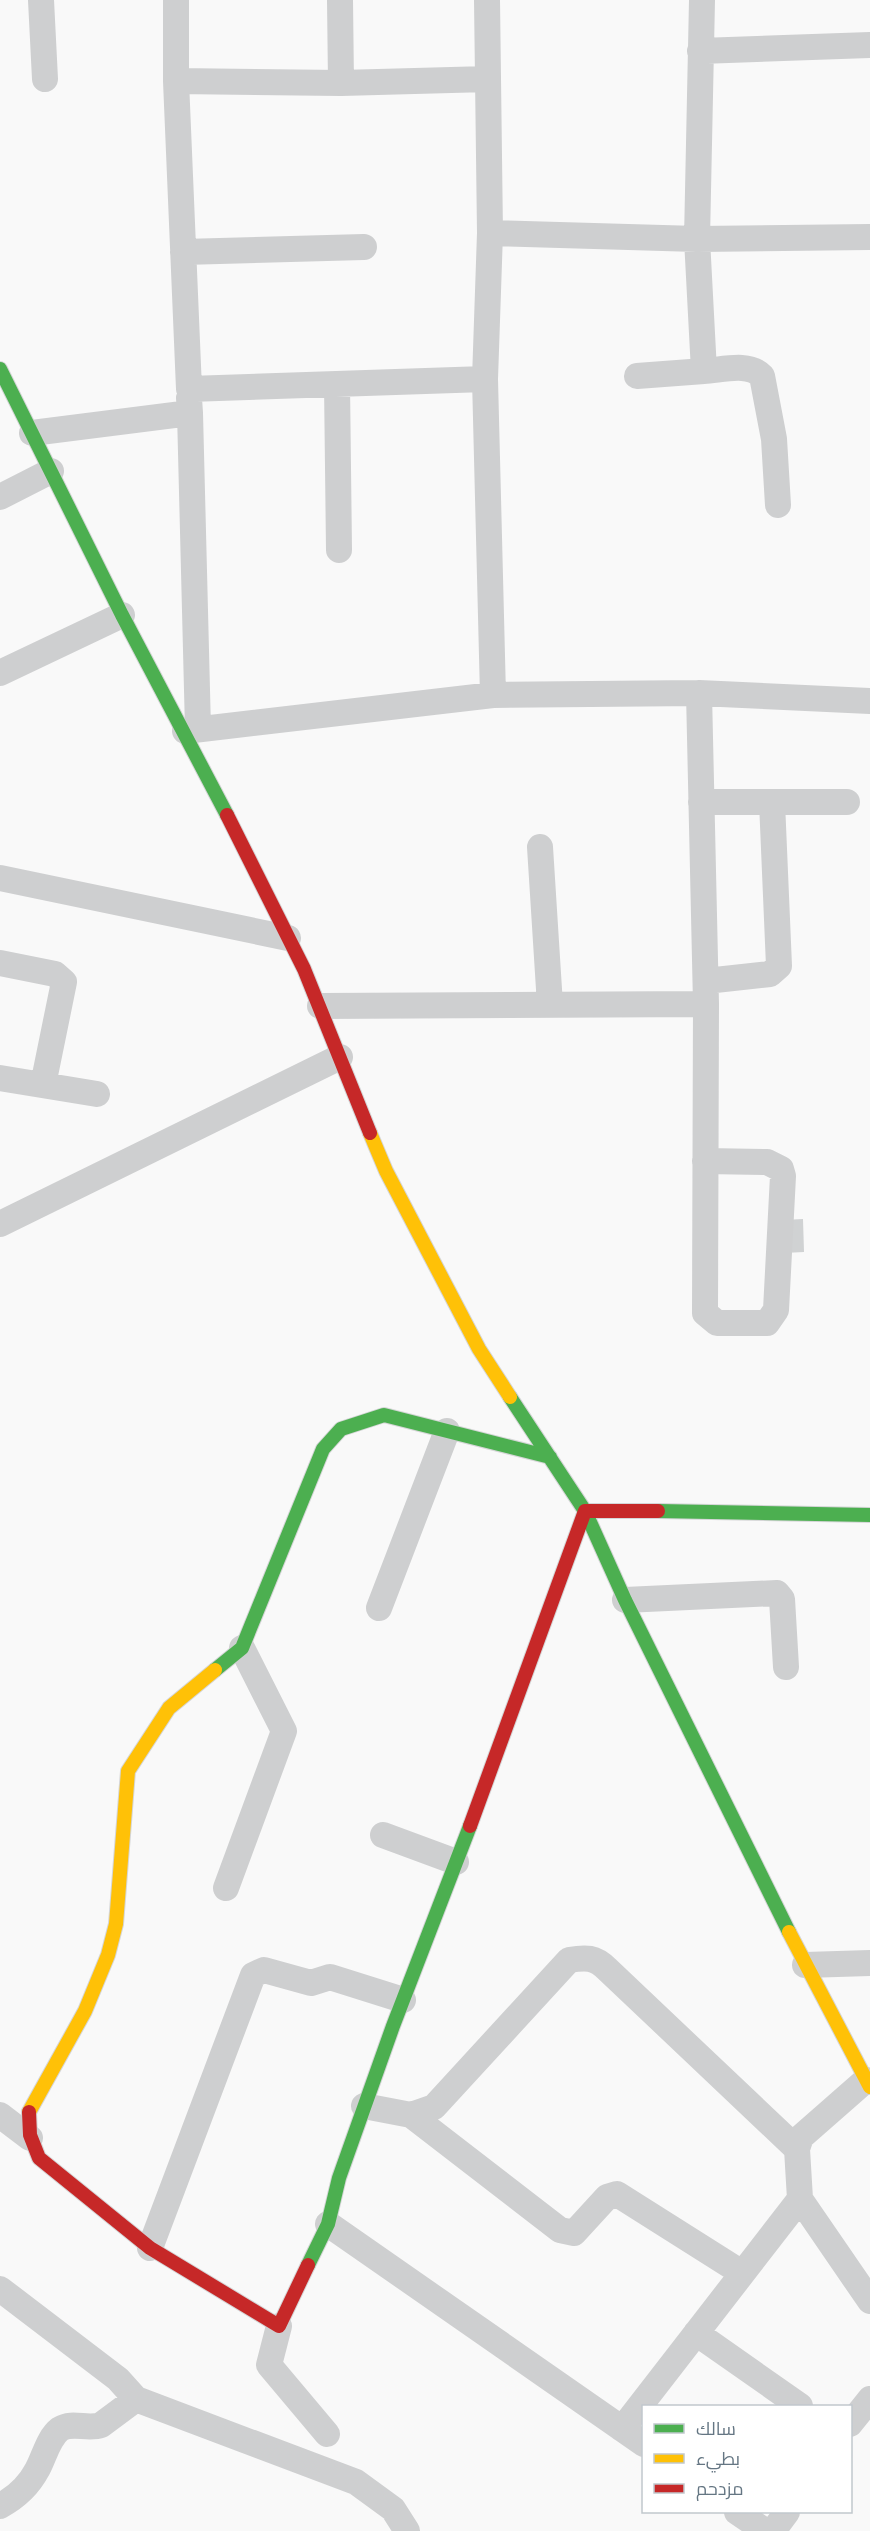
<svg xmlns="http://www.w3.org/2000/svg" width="870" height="2531" font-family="Figtree,Cairo,sans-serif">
  <rect width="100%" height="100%" fill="#f9f9f9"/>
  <path fill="#d0d2d3" d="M803,1219L804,1252L784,1253L783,1220Z"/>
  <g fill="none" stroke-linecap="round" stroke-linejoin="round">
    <defs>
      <path id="fast" d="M0,369L122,615L227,815
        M510,1397L585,1511L625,1600L789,1932
        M658,1511L870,1515
        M215,1670L242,1648L323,1449L341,1429L384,1415L550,1457
        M308,2265L328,2224L339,2178L393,2026L470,1826"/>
      <path id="slow" d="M370,1133L386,1171L479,1349L510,1397
        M789,1932L870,2087
        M29,2112L85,2011L108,1955L116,1924L128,1771L169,1708L215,1670"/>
      <path id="jam" d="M227,815L304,969L370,1133
        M470,1826L585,1511H658
        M29,2112L30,2135L39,2158L150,2248L279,2326L308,2265"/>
    </defs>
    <use href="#fast" stroke="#d5d6d7" stroke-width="16"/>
    <use href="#slow" stroke="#d5d6d7" stroke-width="16"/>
    <use href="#jam" stroke="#d5d6d7" stroke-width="16"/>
    <path stroke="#cecfd0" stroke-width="26" d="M41,0L45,79
      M176,0V81L189,389L485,379
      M340,0L341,83
      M487,0L490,233L485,379L493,695
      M702,0L697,239L704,371C722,370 749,362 762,376L774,439L778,505
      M700,51L870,45
      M176,81L341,83L488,79
      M490,233L697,239L870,237
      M183,252L364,247
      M637,376L704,371
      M337,384L339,550
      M190,413L198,729
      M32,433L190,413L189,398
      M0,497L51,471
      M0,673L122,615
      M699,693L706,1004L705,1313L717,1323H767L776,1310L783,1176L781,1169L767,1162L705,1161
      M185,731L493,695L699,693L870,701
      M701,802H847
      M540,847L550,1005
      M0,878L288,938
      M0,963L55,974L64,982L43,1085
      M706,981L770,974L779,966L772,802
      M320,1006L706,1004
      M0,1078L97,1094
      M0,1224L340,1057
      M625,1600L777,1593L782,1599L786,1667
      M379,1608L447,1431
      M383,1835L456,1862
      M226,1888L284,1731L242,1648
      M805,1965L870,1963
      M866,2080L801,2137L797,2149L800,2199L870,2301
      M364,2106L411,2115L434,2107L569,1960C586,1957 595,1957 607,1969L797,2149
      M0,2115L30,2138
      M411,2115L560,2230L574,2233L607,2197L617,2194L742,2273
      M328,2224L644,2444
      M150,2248L253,1975L264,1970L311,1983L330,1977L403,2000
      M0,2289L118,2379L136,2399
      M279,2326L269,2365L327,2434
      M696,2333L800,2406
      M850,2424L870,2399
      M622,2429L800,2199
      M0,2506C15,2498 29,2485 37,2470C44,2458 48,2438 60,2429C73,2421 87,2430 101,2425L136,2399L356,2482L393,2509L407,2531
      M737,2512L765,2531
      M773,2531L787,2512"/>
    <use href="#fast" stroke="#4caf50" stroke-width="14"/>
    <use href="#slow" stroke="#ffc107" stroke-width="14"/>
    <use href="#jam" stroke="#c62828" stroke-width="14"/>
  </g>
  <rect x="642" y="2405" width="210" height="108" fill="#ffffff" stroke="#c1c8cd" stroke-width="1.5"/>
  <rect x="654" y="2424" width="30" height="9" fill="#4caf50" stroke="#c1c8cd" stroke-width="1.5"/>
  <text x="696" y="2435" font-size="18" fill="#657683">سالك</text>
  <rect x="654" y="2454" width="30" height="9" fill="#ffc107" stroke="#c1c8cd" stroke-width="1.5"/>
  <text x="696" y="2465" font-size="18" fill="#657683">بطيء</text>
  <rect x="654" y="2484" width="30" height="9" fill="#c62828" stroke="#c1c8cd" stroke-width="1.5"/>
  <text x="696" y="2495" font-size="18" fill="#657683">مزدحم</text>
</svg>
